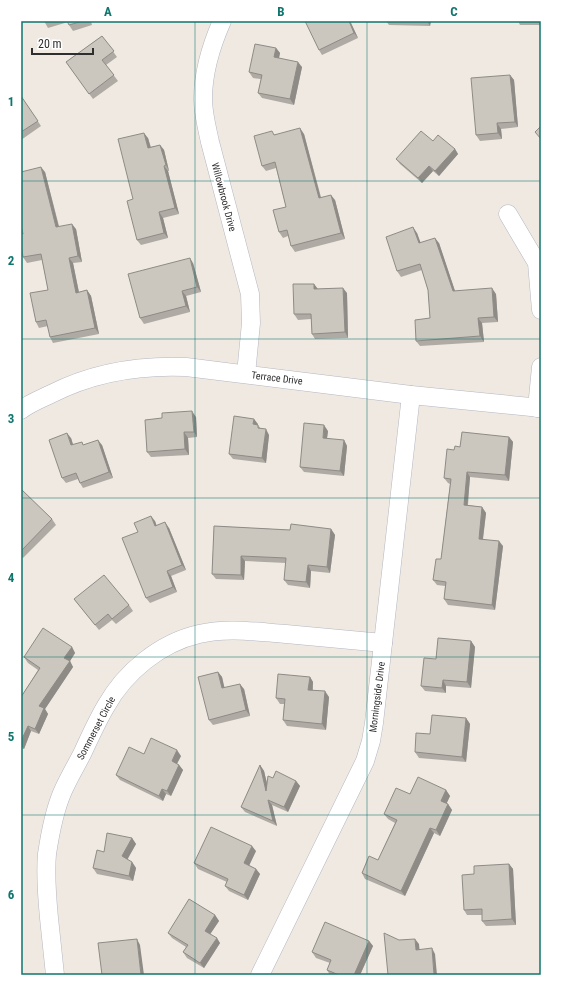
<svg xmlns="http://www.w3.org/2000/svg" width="562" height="996" font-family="'Roboto Condensed',sans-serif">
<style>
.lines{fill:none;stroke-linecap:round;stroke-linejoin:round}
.minor-casing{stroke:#b4b7c1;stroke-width:19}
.minor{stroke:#fff;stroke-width:18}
.wall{fill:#afaba4}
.shaded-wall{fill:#8e8b86}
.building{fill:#cbc7bf;stroke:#8e8b86}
.grid{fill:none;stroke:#0f766e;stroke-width:1;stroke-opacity:0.55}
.labels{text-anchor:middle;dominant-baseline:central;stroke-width:4;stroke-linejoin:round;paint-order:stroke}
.street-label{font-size:10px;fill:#2e2e2e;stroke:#fff}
.neatline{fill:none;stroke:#0f766e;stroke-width:1.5}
.grid-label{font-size:13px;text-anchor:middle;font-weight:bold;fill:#0f766e}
</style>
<rect width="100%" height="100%" fill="#efe9e1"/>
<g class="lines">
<defs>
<g id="minor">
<path d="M 222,21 C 211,46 203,71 203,99 C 203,113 207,128 210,142 L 250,294 L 251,323 L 246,374"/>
<polyline points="508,214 537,263 541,310"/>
<polyline points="537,408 541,367"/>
<path d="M 21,410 C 30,403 41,399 51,394 C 94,372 138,365 186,367 L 411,395 L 541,408"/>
<path d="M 55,975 C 53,956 51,937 49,918 C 47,897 45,876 47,854 C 50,834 54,812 62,793 C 68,779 76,766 83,752 C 90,737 97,721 106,706 C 125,672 160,643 199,634 C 227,627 258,632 286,634 C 318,637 351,640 383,643"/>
<polyline points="260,975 365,761 371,741 374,723 411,395"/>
</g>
</defs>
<use href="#minor" class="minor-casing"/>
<use href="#minor" class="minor"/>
</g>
<g class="wall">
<polygon points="44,21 91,21 92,25 73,31 69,25 68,22 48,28"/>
<polygon points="350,21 358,38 322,55 319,50"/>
<polygon points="386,21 431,21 430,26 389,25"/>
<polygon points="518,21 541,21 541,25 520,25"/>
<polygon points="102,36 117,57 106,65 118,81 93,99 66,62"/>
<polygon points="276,48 280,53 279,58 302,67 294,105 262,98 258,93 261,79 253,78 249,72"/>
<polygon points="510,75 514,80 518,127 501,129 502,139 480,141 476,135"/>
<polygon points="21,96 41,126 21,140"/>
<polygon points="275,134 304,134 321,197 335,200 345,239 295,252 291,246 288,236 283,238 279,232 286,207 276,168 266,171 262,166"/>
<polygon points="148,138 151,147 160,145 164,150 169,171 168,171 179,214 163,218 168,238 141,245 137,240 133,199"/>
<polygon points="455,149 458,154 439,176 433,171 422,183 400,164 396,159"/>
<polygon points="45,172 59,226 76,229 82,262 73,263 79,292 87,290 91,296 99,334 53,343 50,337 48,326 39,328 36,322 48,290 42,260 27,263 23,257 23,234"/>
<polygon points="417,233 420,243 439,243 455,291 496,294 498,322 482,323 484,342 420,346 416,341 430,318 428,290 422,270 401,277 397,271"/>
<polygon points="193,263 201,292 186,296 190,312 144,324 140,318"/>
<polygon points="314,284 317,289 347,293 348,338 315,339 312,334 311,319 298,320 294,314"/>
<polygon points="196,417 197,437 188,438 189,455 151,457 147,452"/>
<polygon points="258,424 258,425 261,429 269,435 266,463 233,459 229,454"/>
<polygon points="328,431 327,439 344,440 347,446 344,476 304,472 300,467"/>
<polygon points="509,437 513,442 509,481 470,477 468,505 482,507 486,513 483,540 503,546 495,610 448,605 444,599 445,586 437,585 433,580 441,559 450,484 448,483 444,478 454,450 460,447"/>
<polygon points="71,438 73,445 102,445 113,478 83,488 80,483 78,479 66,483 62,478"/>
<polygon points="21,489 52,519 56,525 23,558 21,556"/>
<polygon points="155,521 156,526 169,528 186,570 171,576 177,592 150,603 146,598 138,532"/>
<polygon points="214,526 290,530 331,529 335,535 330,573 311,571 310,588 288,585 284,580 286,563 245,561 244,580 216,579 212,574"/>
<polygon points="74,599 129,605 133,611 116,624 112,620 99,630"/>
<polygon points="471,641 475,647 471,688 446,686 446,693 425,691 421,686 436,659"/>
<polygon points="72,647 75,653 70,661 73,667 45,709 48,714 39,734 31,731 24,749 21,748 21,697 38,670 28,663 24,657"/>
<polygon points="218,672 222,677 224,688 244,689 250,716 213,725 209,720"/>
<polygon points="310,677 313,682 313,690 329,697 326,730 287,726 283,720 284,704 280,704 276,698"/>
<polygon points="466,718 470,724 466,762 419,758 415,752 430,734"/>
<polygon points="144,754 181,756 177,764 179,765 183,770 171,796 166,794 163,801 120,780 116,775"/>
<polygon points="260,765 264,771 267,784 273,778 296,781 300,786 288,812 272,805 277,826 245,812 241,807"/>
<polygon points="446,790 450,796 446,804 448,804 452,810 440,836 434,833 405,896 365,879 362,873 378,860 395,823 388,819 384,814 410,794"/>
<polygon points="132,838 136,844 127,859 132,862 136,868 133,881 97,874 93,868 104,852"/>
<polygon points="256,851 249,865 256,869 260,874 248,900 229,891 225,886 227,882 198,869 194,863"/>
<polygon points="509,864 513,869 516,925 486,926 482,921 482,915 467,915 464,910 474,874"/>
<polygon points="215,915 219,921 210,934 220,943 204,968 187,958 183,952 186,947 172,938 168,933"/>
<polygon points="369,941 373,946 360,975 330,975 327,970 330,963 316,958 312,952"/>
</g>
<g class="shaded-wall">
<polygon points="349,21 350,21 358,38 354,33"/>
<polygon points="427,21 431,21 430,26"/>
<polygon points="276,48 280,53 278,62 274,57"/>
<polygon points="298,62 302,67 294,105 290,99"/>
<polygon points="510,75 514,80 518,127 515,122"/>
<polygon points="497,123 501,129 502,139 498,133"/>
<polygon points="300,128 304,134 322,203 319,198"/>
<polygon points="144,133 148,138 152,153 148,148"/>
<polygon points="160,145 164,150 169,171 166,165"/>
<polygon points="455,149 458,154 439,176 435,171"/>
<polygon points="164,166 168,171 179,214 175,208"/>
<polygon points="429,166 433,171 422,183 418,178"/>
<polygon points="41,167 45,172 60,232 56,227"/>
<polygon points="331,195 335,200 345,239 341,233"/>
<polygon points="159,212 163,218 168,238 164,233"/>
<polygon points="72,224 76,229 82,262 78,256"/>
<polygon points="413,227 417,233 423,249 419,243"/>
<polygon points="435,238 439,243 457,297 453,291"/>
<polygon points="69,258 73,263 80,298 76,293"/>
<polygon points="190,258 193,263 201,292 197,287"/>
<polygon points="314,284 318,289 314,289"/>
<polygon points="343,288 347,293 348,338 345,332"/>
<polygon points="492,288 496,294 498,322 494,317"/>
<polygon points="87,290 91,296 99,334 95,328"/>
<polygon points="182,291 186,296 190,312 186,306"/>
<polygon points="478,318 482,323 484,342 480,336"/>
<polygon points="192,411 196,417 197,437 194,432"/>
<polygon points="254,419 258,424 257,430 253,424"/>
<polygon points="324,425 328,431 326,444 323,438"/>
<polygon points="266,429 269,435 266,463 262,458"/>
<polygon points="184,432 188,438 189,455 185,449"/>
<polygon points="67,433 71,438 75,451 71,445"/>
<polygon points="509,437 513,442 509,481 505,475"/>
<polygon points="98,440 102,445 113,478 109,472"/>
<polygon points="344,440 347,446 344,476 340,471"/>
<polygon points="467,472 470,477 467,510 464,505"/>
<polygon points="482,507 486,513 482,545 479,539"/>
<polygon points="151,516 155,521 159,532 155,526"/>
<polygon points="165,522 169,528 186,570 182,565"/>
<polygon points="331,529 335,535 330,573 327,567"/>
<polygon points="499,541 503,546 495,610 492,605"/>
<polygon points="241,556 245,561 244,580 241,575"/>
<polygon points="308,565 311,571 310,588 306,582"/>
<polygon points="167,571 171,576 177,592 173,587"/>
<polygon points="471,641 475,647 471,688 467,682"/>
<polygon points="72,647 75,653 70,661 73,667 45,709 48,714 39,734 35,729 39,706 64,658"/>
<polygon points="218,672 222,677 226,694 222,688"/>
<polygon points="310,677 313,682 312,695 308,690"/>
<polygon points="443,680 446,686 446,693 442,688"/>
<polygon points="240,684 244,689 250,716 246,710"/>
<polygon points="325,691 329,697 326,730 322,724"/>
<polygon points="466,718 470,724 466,762 462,757"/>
<polygon points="28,726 31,731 24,749 21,745 21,741"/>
<polygon points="177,750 181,756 175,767 172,761"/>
<polygon points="179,765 183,770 171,796 167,791"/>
<polygon points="260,765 264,771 270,796 266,791"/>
<polygon points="296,781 300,786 288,812 284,807"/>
<polygon points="162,789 166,794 163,801 159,796"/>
<polygon points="446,790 450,796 445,807 441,801"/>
<polygon points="268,800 272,805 277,826 273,821"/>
<polygon points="448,804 452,810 440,836 436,830"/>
<polygon points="430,828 434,833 405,896 401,891"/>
<polygon points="132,838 136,844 126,862 122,856"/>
<polygon points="252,846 256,851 248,868 244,863"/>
<polygon points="132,862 136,868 133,881 129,876"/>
<polygon points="509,864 513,869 516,925 512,919"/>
<polygon points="256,869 260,874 248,900 244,895"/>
<polygon points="215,915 219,921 209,936 205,931"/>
<polygon points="217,938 220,943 204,968 200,963"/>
<polygon points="137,939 140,945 144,975 141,975"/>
<polygon points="415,939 419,944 420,955 416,950"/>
<polygon points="369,941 373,946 360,975 354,975"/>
<polygon points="432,948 435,954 437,975 434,975"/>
</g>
<g class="building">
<polygon points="67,21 83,21 69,25"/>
<polygon points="305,21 349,21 354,33 319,50"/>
<polygon points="102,36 114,51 102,60 114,75 89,94 66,62"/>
<polygon points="255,44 276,48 274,57 298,62 290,99 258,93 262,75 249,72"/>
<polygon points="510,75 515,122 497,123 498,133 476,135 471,78"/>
<polygon points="21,96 38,121 21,132"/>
<polygon points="541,126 541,139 535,132"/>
<polygon points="300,128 319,198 331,195 341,233 291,246 287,230 279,232 273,210 286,207 275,162 262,166 254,136 272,131 274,135"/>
<polygon points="421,131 433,141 438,135 455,149 435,171 429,166 418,178 396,159"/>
<polygon points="144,133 148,148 160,145 166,165 164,166 175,208 159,212 164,233 137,240 127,201 133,199 118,139"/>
<polygon points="41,167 56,227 72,224 78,256 69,258 76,293 87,290 95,328 50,337 46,320 36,322 30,293 48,290 41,254 23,257 21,245 21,234 23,234 21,226 21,172"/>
<polygon points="413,227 419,243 435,238 453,291 492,288 494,317 478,318 480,336 416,341 415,320 430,318 428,290 420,264 397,271 386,237"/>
<polygon points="190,258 197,287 182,291 186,306 140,318 128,274"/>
<polygon points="293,284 314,284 314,289 343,288 345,332 312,334 311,314 294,314"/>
<polygon points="192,411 194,432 184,432 185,449 147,452 145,420 162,418 162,413"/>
<polygon points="234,416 254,419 253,424 258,425 258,428 266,429 262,458 229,454"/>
<polygon points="304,423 324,425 323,438 344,440 340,471 300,467"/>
<polygon points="462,432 509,437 505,475 467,472 464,505 482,507 479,539 499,541 492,605 444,599 446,582 433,580 436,559 441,559 451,479 444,478 447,449 454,450 455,446 460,447"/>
<polygon points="67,433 71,445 82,442 83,445 98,440 109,472 80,483 76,473 62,478 49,440"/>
<polygon points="21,489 52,519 21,551"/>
<polygon points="151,516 155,526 165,522 182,565 167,571 173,587 146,598 122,538 138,532 134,523"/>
<polygon points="291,524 331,529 327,567 308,565 306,582 284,580 286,558 241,556 241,575 212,574 214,526 290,530"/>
<polygon points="104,575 129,605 112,619 108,614 95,625 74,599"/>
<polygon points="43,628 72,647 64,658 70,661 39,706 44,708 35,729 28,726 21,741 21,697 40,668 24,657"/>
<polygon points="438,638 471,641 467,682 443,680 442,688 421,686 424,658 436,659"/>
<polygon points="218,672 222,688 240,684 246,710 209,720 198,677"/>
<polygon points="278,674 310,677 308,690 325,691 322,724 283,720 285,699 276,698"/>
<polygon points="432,715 466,718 462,757 415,752 416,733 430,734"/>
<polygon points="151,738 177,750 172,761 179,765 167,791 162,789 159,796 116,775 129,747 144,754"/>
<polygon points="260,765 266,791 268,776 273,778 276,771 296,781 284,807 268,800 273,821 241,807"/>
<polygon points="418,777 446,790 441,801 448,804 436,830 430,828 401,891 362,873 369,856 378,860 397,820 384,814 396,788 410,794"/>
<polygon points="211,827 252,846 244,863 256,869 244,895 225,886 228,879 194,863"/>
<polygon points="107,833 132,838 122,856 132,862 129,876 93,868 97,850 104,852"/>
<polygon points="509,864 512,919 482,921 482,909 464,910 462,875 474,874 474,866"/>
<polygon points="189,899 215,915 205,931 217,938 200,963 183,952 188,945 168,933"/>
<polygon points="325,922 369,941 354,975 339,975 327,970 331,960 312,952"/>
<polygon points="384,933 399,940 415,939 416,950 432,948 434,975 388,975"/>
<polygon points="137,939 141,975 102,975 98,943"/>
</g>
<path class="grid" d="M 195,21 L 195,975M 367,21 L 367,975M 21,181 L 541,181M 21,339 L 541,339M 21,498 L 541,498M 21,657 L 541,657M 21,815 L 541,815"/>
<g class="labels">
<g class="street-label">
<text transform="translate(224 197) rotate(75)">Willowbrook Drive</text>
<text transform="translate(277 378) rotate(7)">Terrace Drive</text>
<text transform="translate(377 697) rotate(-83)">Morningside Drive</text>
<text transform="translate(96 728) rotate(-62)">Sommerset Circle</text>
</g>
</g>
<rect width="562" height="996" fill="none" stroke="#ffffff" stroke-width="44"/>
<path d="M32 48v6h61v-6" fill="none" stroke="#2e2e2e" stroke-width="2"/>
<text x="38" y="48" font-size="12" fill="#2e2e2e" stroke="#ffffff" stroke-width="3" paint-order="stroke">20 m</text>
<rect x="22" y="22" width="518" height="952" class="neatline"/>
<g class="grid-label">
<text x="108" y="16">A</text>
<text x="281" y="16">B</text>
<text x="454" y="16">C</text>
<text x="11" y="106">1</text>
<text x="11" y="265">2</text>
<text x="11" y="423">3</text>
<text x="11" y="582">4</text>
<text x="11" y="741">5</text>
<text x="11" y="899">6</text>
</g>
</svg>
